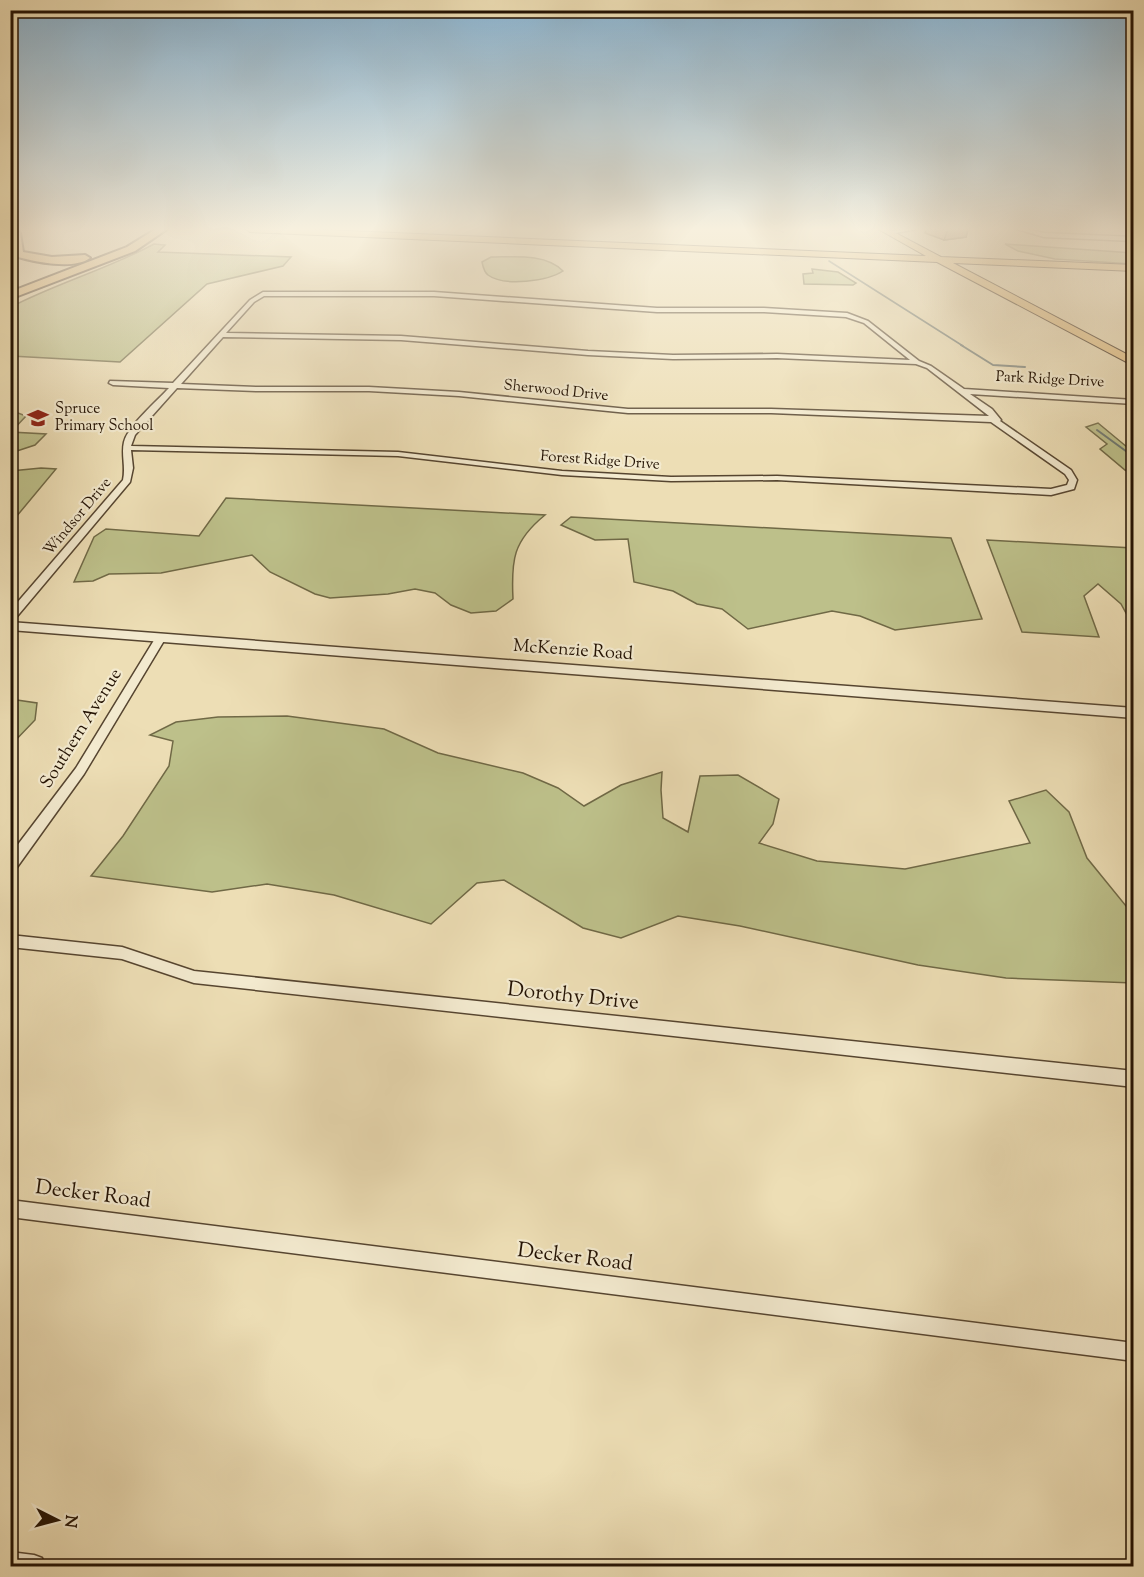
<svg xmlns="http://www.w3.org/2000/svg" width="1144" height="1577" font-family="'Sorts Mill Goudy',serif">
<style>
.green{fill:#bdc08a;stroke:#706946;stroke-width:1.5}
.lines{fill:none;stroke-linecap:round;stroke-linejoin:round}
.stream-far1{stroke:#6c7670;stroke-width:1.5}
.stream{stroke:#6c7670;stroke-width:2}
.minor-casing{stroke:#564530;stroke-width:3}
.tertiary-casing{stroke:#564530;stroke-width:3}
.primary-casing{stroke:#231203;stroke-width:2}
.motorway-casing{stroke:#231203;stroke-width:4}
.minor{fill:#f3eacf;fill-rule:evenodd}
.tertiary{fill:#f3eacf;fill-rule:evenodd}
.primary{fill:#e6bf7a;fill-rule:evenodd}
.motorway{fill:#e6bf7a;fill-rule:evenodd}
.wall{fill:#bb8a67;stroke:#231203;stroke-width:1.5}
.shaded-wall{fill:#987154;stroke:#231203;stroke-width:1.5}
.labels{text-anchor:middle;dominant-baseline:central;stroke-width:4.5;stroke-linejoin:round;paint-order:stroke}
.far-street-label{font-size:15px;fill:#231203;stroke:#f3eacf}
.far-poi-label{font-size:15px;fill:#231203;stroke:#f3eacf;text-anchor:start}
.street-label{font-size:18px;fill:#231203;stroke:#f3eacf}
.near-street-label{font-size:21px;fill:#231203;stroke:#f3eacf}
</style>
<rect width="100%" height="100%" fill="#eddeb5"/>
<filter id="stains"><feTurbulence type="fractalNoise" baseFrequency=".00333" numOctaves="4"/><feColorMatrix values="0 0 0 0 .2 0 0 0 0 .09 0 0 0 0 .02 0 0 0 .5 -.17"/></filter>
<radialGradient id="worn" r=".72"><stop offset=".6" stop-color="#630" stop-opacity="0"/><stop offset="1" stop-color="#630" stop-opacity=".3"/></radialGradient>
<g class="green">
<path d="M 154,244 L 165,245 L 158,252 L 291,257 L 283,266 L 207,284 L 120,362 L 11,356 L 11,307 C 57,283 108,269 154,244 Z"/>
<polygon points="1005,244 1133,253 1133,264 1055,259 1018,251"/>
<path d="M 491,257 C 513,257 546,253 563,271 C 548,281 504,287 488,275 C 484,272 483,267 482,262 Z"/>
<polygon points="812,269 838,272 856,283 853,285 804,284 803,274 813,273"/>
<polygon points="10,410 26,416 11,432 46,434 35,445 11,453"/>
<polygon points="1098,423 1133,452 1133,474 1125,470 1100,449 1107,444 1086,427"/>
<polygon points="41,468 56,469 11,523 11,471"/>
<path d="M 226,498 L 545,515 C 513,541 511,560 513,599 L 496,611 L 471,613 L 451,605 L 435,593 L 415,589 L 388,594 L 330,598 L 315,594 L 270,572 L 252,555 L 161,573 L 109,574 L 93,581 L 74,582 L 94,537 L 106,529 L 199,536 Z"/>
<polygon points="571,517 951,538 982,619 895,630 860,616 832,611 748,629 722,609 697,604 673,591 634,582 628,539 595,540 561,525"/>
<polygon points="987,540 1133,548 1133,626 1121,604 1098,584 1084,596 1099,637 1022,632"/>
<polygon points="10,699 37,703 35,720 11,745"/>
<polygon points="287,716 384,729 438,753 523,773 558,788 584,806 621,785 662,772 661,790 663,818 688,832 700,776 738,775 779,799 773,824 759,843 817,861 905,869 1030,843 1009,801 1046,790 1069,812 1087,858 1130,911 1133,908 1133,983 1006,978 918,965 740,926 678,916 621,938 583,928 504,880 477,883 431,924 334,895 267,884 212,892 91,876 123,836 169,766 173,741 150,735 176,722 218,717"/>
</g>
<g class="lines">
<g class="stream-far1">
<polyline points="776,229 783,232"/>
<polyline points="829,261 963,346"/>
</g>
<g class="stream">
<polyline points="961,345 993,365 1025,367"/>
<polyline points="1097,430 1134,457"/>
</g>
<defs>
<g id="minor">
<polygon points="904,229 917,229 890,234 887,232"/>
<polygon points="1017,229 1025,229 1044,233 1134,237 1134,241 1044,237"/>
<path d="M 263,292 L 434,292 L 657,308 L 764,308 L 847,313 L 868,321 L 919,361 L 931,366 L 964,389 L 1134,400 L 1134,404 L 970,394 L 992,409 L 1001,420 L 1000,421 L 1071,470 L 1077,480 L 1074,489 L 1051,495 L 777,480 L 671,481 L 562,475 L 398,456 L 131,450 L 133,468 L 130,482 L 14,620 L 10,621 L 10,611 L 123,480 C 126,467 121,454 124,442 C 128,426 157,401 169,388 L 113,385 L 109,383 L 110,381 L 173,383 L 250,300 ZM 264,296 L 434,296 L 657,312 L 764,312 L 846,317 L 864,323 L 910,360 L 777,354 L 673,355 L 588,351 L 401,336 L 226,333 L 254,302 ZM 223,337 L 401,340 L 588,355 L 673,359 L 777,358 L 916,364 L 927,368 L 989,416 L 771,409 L 628,409 L 459,392 L 369,387 L 256,387 L 181,384 ZM 177,388 L 256,391 L 369,391 L 459,396 L 628,413 L 771,413 L 991,422 L 1065,474 L 1069,480 L 1067,485 L 1051,489 L 777,476 L 671,477 L 562,471 L 398,452 L 131,446 L 135,435 Z"/>
<polygon points="160,636 165,639 84,774 15,870 10,871 10,855 76,768 156,637"/>
<polygon points="10,935 122,947 194,971 1134,1071 1134,1087 194,983 122,959 10,947"/>
<polygon points="10,1200 1134,1343 1134,1361 10,1217"/>
<polygon points="10,1552 34,1555 42,1558 45,1566 10,1566"/>
</g>
<polygon id="tertiary" points="10,622 1134,708 1134,718 10,630"/>
<polygon id="primary" points="246,229 302,229 926,256 878,229 888,229 941,257 1134,265 1134,271 953,263 1134,358 1134,366 937,262 250,232"/>
<g id="motorway">
<polygon points="156,229 167,229 135,251 10,299 10,292 127,247"/>
<path d="M 15,230 L 20,233 L 23,252 L 52,257 L 85,255 L 90,258 C 74,270 34,262 15,256 L 11,249 L 10,232 Z"/>
</g>
</defs>
<use href="#minor" class="minor-casing"/>
<use href="#tertiary" class="tertiary-casing"/>
<use href="#primary" class="primary-casing"/>
<use href="#motorway" class="motorway-casing"/>
<use href="#minor" class="minor"/>
<use href="#tertiary" class="tertiary"/>
<use href="#primary" class="primary"/>
<use href="#motorway" class="motorway"/>
</g>
<polygon class="wall" points="926,229 968,229 966,237 944,240 925,233"/>
<polygon class="shaded-wall" points="948,229 968,229 966,237 944,240"/>
<linearGradient id="sky" x2="0" y2="1"><stop stop-color="#8ab6d5"/><stop offset="0.51" stop-color="#f7f0de"/><stop offset="1" stop-color="#f7f0de" stop-opacity="0"/></linearGradient>
<rect width="1144" height="449" fill="url(#sky)"/>
<defs>
<symbol id="school-bare" viewBox="-9 -9 18 18"><path d="M0-5L7-2L0 1L-7-2ZM-4 1L0 2.5L4 1V4Q0 6-4 4Z" fill="#8f2418" stroke="#f3eacf" stroke-width="2.5" paint-order="stroke"/></symbol>
</defs>
<g fill-rule="evenodd">
<use href="#school-bare" x="23" y="403" width="30" height="30"/>
</g>
<g class="labels">
<g class="far-street-label">
<text transform="translate(1050 380) rotate(3)">Park Ridge Drive</text>
<text transform="translate(556 391) rotate(6)">Sherwood Drive</text>
<text transform="translate(600 461) rotate(4)">Forest Ridge Drive</text>
<text transform="translate(78 517) rotate(-50)">Windsor Drive</text>
</g>
<g class="far-poi-label">
<text x="55" y="409">Spruce<tspan x="55" dy="17">Primary School</tspan></text>
</g>
<g class="street-label">
<text transform="translate(573 651) rotate(4)">McKenzie Road</text>
<text transform="translate(82 729) rotate(-58)">Southern Avenue</text>
</g>
<g class="near-street-label">
<text transform="translate(573 997) rotate(6)">Dorothy Drive</text>
<text transform="translate(93 1195) rotate(7)">Decker Road</text>
<text transform="translate(575 1258) rotate(7)">Decker Road</text>
</g>
</g>
<rect width="1144" height="1577" fill="none" stroke="#eddeb5" stroke-width="36"/>
<rect x="12" y="12" width="1120" height="1553" fill="none" stroke="#231203" stroke-width="3"/>
<rect x="18" y="18" width="1108" height="1541" fill="none" stroke="#231203" stroke-width="1.5"/>
<g transform="translate(57 1520) rotate(96)" stroke="#f3eacf" stroke-width="4.5" paint-order="stroke">
<path d="M0-4.5L10 22L0 15L-10 22Z" fill="#231203"/>
<text y="-9" font-size="16" font-weight="bold" text-anchor="middle" fill="#231203">N</text>
</g>
<rect width="100%" height="100%" filter="url(#stains)"/>
<rect width="100%" height="100%" fill="url(#worn)"/>
</svg>
